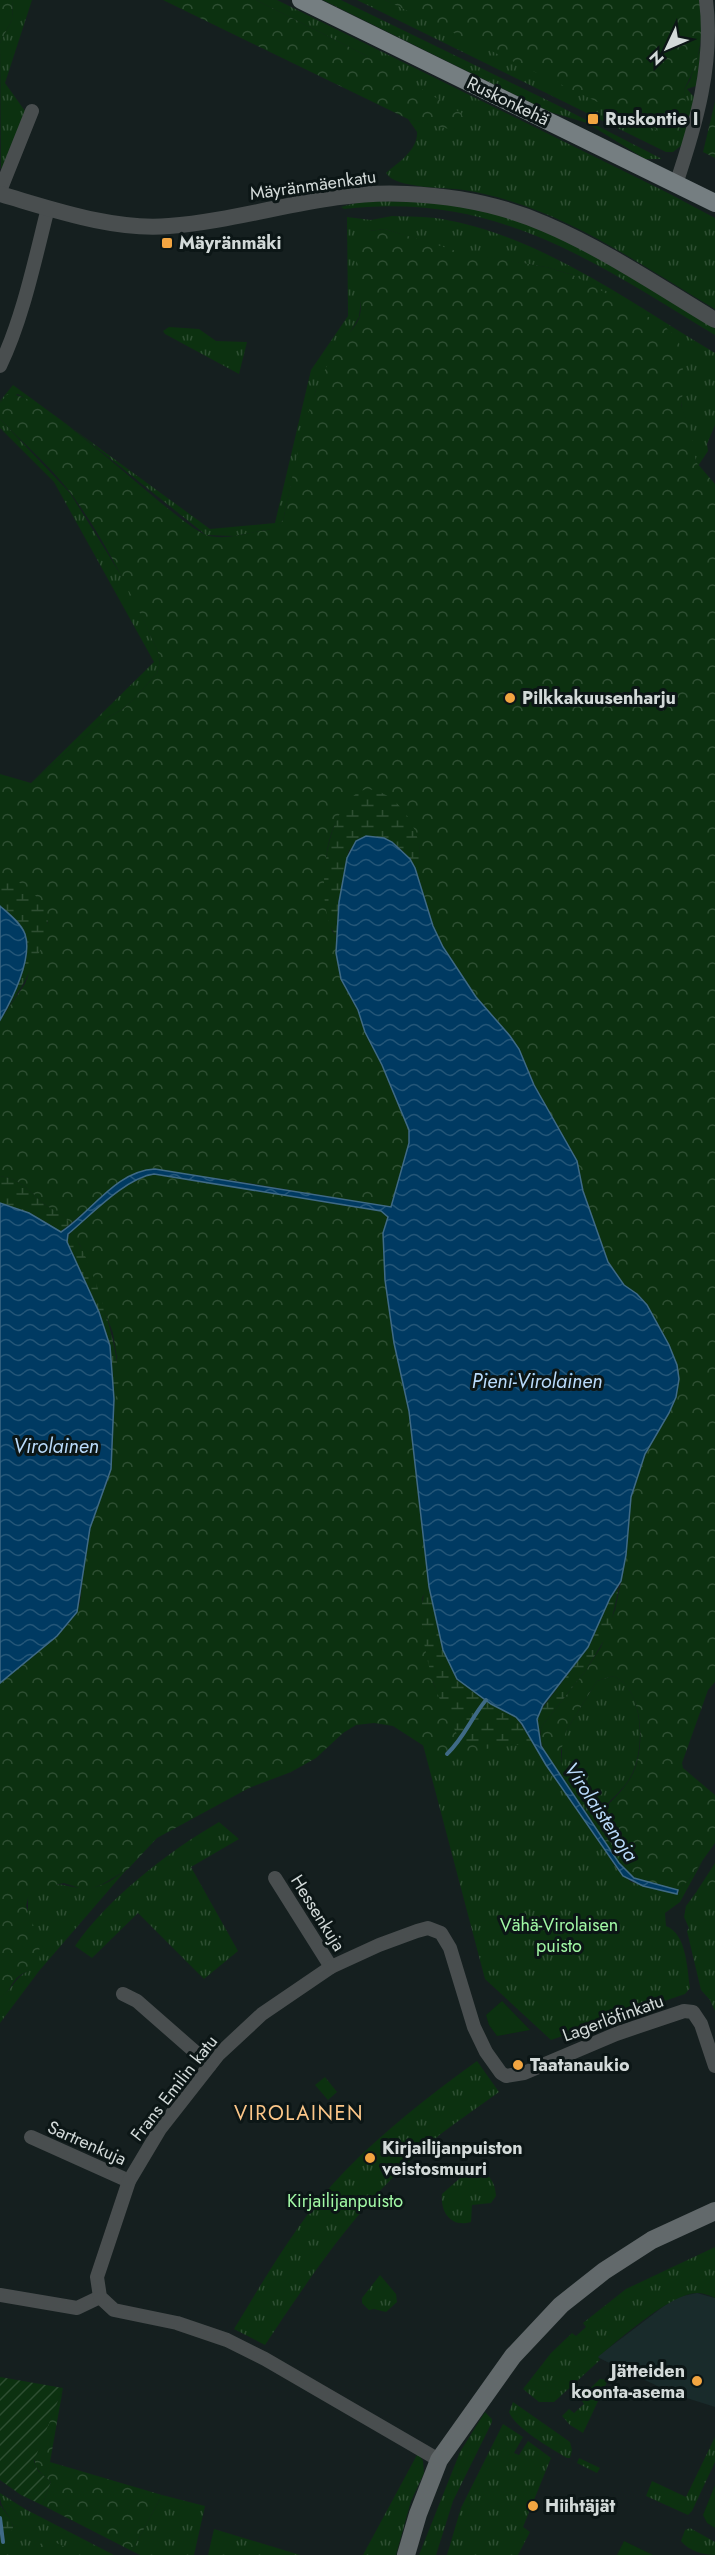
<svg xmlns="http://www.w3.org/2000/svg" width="715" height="2555" font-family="Jost,sans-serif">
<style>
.built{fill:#192b2b}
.grass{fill:url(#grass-tufts)}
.forest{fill:url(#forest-crowns)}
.wetland{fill:url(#wetland-marsh)}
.garden{fill:url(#garden-furrows)}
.pitch{fill:#0c3110}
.water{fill:url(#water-waves);stroke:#3f6a86;stroke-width:1.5}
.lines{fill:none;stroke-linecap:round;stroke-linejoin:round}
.stream{stroke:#3f6a86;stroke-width:4}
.minor{stroke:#494e4f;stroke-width:14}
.tertiary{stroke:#494e4f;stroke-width:16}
.secondary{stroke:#62696b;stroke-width:18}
.primary{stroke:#757e81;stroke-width:18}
.poi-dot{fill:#f2a541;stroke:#0c1616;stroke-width:2}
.labels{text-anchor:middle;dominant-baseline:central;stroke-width:6;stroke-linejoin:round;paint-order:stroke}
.street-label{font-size:18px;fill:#d3dad9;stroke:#0c1616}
.poi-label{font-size:18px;font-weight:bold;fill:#d3dad9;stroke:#0c1616;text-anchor:start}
.park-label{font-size:18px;fill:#a2f9a6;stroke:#0c1616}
.water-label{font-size:20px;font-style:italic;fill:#badbfb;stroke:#0c1616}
.neighbourhood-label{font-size:20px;letter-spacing:1.5px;fill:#fcc688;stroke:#0c1616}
</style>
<defs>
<pattern id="grass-tufts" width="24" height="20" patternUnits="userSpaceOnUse" patternTransform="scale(1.5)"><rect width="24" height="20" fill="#0c3110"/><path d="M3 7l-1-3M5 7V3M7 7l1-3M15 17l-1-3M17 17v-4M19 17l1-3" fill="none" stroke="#2e4e32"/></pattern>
<pattern id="forest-crowns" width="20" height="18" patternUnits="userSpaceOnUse" patternTransform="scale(1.5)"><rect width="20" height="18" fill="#0c3110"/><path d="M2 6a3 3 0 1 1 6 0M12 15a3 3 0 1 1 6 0" fill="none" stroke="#2e4e32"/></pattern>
<pattern id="wetland-marsh" width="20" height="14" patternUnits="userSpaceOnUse" patternTransform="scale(1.5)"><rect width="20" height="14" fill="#0c3110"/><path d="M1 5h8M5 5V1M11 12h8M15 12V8" fill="none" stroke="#2e4e32"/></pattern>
<pattern id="garden-furrows" width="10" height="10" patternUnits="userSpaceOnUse" patternTransform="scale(1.5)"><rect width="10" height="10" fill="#0c3110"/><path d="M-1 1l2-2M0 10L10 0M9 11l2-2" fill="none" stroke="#2e4e32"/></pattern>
<pattern id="water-waves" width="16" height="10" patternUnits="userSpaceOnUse" patternTransform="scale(1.5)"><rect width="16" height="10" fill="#003a62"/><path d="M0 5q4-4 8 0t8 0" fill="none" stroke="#245678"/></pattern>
</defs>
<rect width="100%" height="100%" fill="#151f1f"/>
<polygon class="built" points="697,2293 715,2298 715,2407 674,2394 597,2357 664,2306 678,2297"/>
<g class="grass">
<polygon points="13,0 32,0 5,83 25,111 1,170 0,43 12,20"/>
<path d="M 256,0 L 277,0 L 668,193 L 715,218 L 715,309 C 636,262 557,205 464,190 C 446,187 395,189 386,173 C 399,162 418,150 417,132 L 408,119 L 455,129 L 367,56 Z"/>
<polygon points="323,0 341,0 555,104 662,159 645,159 587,123 550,112"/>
<polygon points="357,0 385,0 680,131 686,116 684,90 690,80 702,43 696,86 687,89 694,97 694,102 682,145 673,152 666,152"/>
<path d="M 363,201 C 403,201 442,201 482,210 C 566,229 642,284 715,328 L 715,335 C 591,260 496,192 344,209 L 341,207 Z"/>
<path d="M 392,216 C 408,217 425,216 442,219 C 543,237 629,302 715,353 L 715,425 L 707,444 L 708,451 L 698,466 C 692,454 693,441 689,428 C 687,418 681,412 681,400 L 573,275 L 546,267 L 463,254 L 385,229 L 369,231 L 359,317 L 316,390 L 302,436 L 283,520 L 277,528 L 234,536 L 206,535 L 73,429 L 18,394 L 2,400 L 0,403 L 0,401 L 13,385 L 210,529 L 275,523 L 311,370 L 348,316 L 347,217 L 371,220 Z"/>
<polygon points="169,327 199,329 216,341 247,342 239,374 165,334 163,331"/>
<polygon points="0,419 70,493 129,588 158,652 160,663 157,673 135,698 123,709 105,719 31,783 154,662 54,482 0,428"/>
<path d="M 613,1676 C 645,1688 645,1751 631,1776 C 622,1794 600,1805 594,1824 L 559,1772 L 562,1762 L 562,1741 L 566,1731 L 597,1681 Z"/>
<path d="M 408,1688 L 533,1743 L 617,1869 L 631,1882 L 677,1894 L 679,1891 L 676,1890 L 687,1882 L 703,1860 L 680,1902 L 665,1913 L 666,1926 C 687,1934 687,1969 690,1988 L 685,1994 L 551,2040 L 485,1979 Z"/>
<path d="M 219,1822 L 239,1839 L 191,1867 L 238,1951 L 204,1979 L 138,1913 L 92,1958 L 75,1946 C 108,1898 169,1851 219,1822 Z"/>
<polygon points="715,1867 715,2011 710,2000 701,1990 687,1931 689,1928 684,1917 686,1906"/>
<path d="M 127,1869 L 39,1971 L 0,2023 L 0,1997 C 12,1991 14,1978 28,1971 L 28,1898 C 51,1871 70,1893 94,1887 C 107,1885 117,1876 127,1869 Z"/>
<path d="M 477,2061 L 499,2092 C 473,2111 446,2128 422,2150 C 356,2208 313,2273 265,2345 L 234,2329 C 267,2275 299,2218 344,2172 C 385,2130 430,2095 477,2061 Z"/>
<polygon points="325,2077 337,2092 328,2100 315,2085"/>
<path d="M 475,2169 C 489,2173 495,2181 496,2196 L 491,2203 L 472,2205 L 471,2222 C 451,2228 440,2212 442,2194 L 468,2171 Z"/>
<path d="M 715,2247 L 715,2298 C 710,2295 702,2293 697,2293 C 671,2293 619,2340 598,2357 L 600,2360 L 554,2402 L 539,2402 L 523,2389 L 551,2353 L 572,2333 L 576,2336 L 586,2327 L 583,2323 L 626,2289 Z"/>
<polygon points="380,2275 396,2294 397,2302 386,2312 374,2309 369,2310 362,2303 362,2298"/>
<polygon points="600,2379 608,2380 583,2433 570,2425 562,2416 569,2409 574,2413 584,2404 580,2398"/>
<path d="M 513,2402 L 570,2442 L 572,2450 L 570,2458 L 567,2458 C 552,2449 515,2428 509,2412 Z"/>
<polygon points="485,2412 492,2419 492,2422 453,2501 436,2555 419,2555 460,2452"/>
<polygon points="503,2424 523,2437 514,2453 519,2455 528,2441 551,2458 523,2527 530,2532 518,2555 447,2555 461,2508"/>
<polygon points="715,2437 715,2462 692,2511 688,2515 646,2496 652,2481 686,2497"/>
<polygon points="418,2453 423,2461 424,2473 411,2501 396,2555 363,2555"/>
<polygon points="579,2458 600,2468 597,2473 577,2463"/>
<path d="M 0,2493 L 25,2509 L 114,2555 L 0,2555 L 0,2537 L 7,2534 L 13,2527 C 10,2512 0,2512 0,2493 Z"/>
<polygon points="162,2495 205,2506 194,2555 140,2555 132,2551"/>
<path d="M 690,2528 L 715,2542 L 715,2555 C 703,2555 689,2551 681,2541 L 685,2530 Z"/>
<polygon points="214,2529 300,2555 208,2555"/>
</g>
<g class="forest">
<polygon points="0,0 13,0 12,20 0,43"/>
<path d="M 163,0 L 256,0 L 367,56 L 461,113 L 464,119 C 462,127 457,130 449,129 L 408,119 Z"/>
<path d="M 385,0 L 700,0 C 703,37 702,56 684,90 C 686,105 690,121 677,133 L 664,134 Z"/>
<polygon points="715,102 715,158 703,152"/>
<path d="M 385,229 L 463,253 L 546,267 L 573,275 L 663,325 L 676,337 L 681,347 L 684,384 L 681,405 L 690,428 L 696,462 L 715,484 L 715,1682 L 708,1690 L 682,1763 L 683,1768 L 715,1795 L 715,1843 L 687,1882 L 676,1890 L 634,1878 L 619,1863 L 594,1824 L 597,1817 C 608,1803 622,1793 631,1777 C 646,1753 645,1688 613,1676 L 597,1681 L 566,1731 L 561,1751 L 562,1767 L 559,1772 C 548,1757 536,1744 542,1726 L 586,1670 L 601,1647 L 615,1610 L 623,1573 L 631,1497 L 645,1454 L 669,1413 L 676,1397 L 679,1379 L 677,1365 L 669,1345 L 647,1305 L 637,1294 L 624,1285 L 608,1262 L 583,1191 L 577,1161 L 534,1085 L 527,1067 L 500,1024 L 476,997 L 443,947 L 433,926 L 420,883 L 419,844 L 355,795 C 316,837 325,879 332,931 L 337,936 L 336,953 L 341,979 L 358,1010 L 365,1032 L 382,1065 L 409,1130 L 409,1143 L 391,1207 L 236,1181 L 150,1170 L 118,1184 L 70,1224 C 64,1214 53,1211 44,1204 C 29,1191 21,1179 0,1176 L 0,1020 L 25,984 L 48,922 C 36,902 27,878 0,879 L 0,774 L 31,783 L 105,719 L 123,709 L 135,698 L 157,673 L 160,663 L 158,652 C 133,597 106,541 70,492 C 50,466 23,443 0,419 L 0,403 L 7,395 C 39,385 167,517 204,534 C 219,541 239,535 255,532 C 265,530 277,530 283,520 C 293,477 300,432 316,390 C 322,373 332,357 342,342 C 348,333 358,325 360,315 C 365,288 343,252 369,231 Z"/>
<path d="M 154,1174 L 334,1202 L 381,1211 L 388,1217 L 383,1233 L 385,1280 L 394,1343 L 409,1411 L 429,1587 L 422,1598 L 424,1635 L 434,1685 L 456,1732 L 485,1749 L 493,1749 L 485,1756 L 452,1759 L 441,1757 L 393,1726 L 374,1723 L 356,1725 L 343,1733 L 316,1758 L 291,1772 L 249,1788 L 157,1838 L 128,1869 L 101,1885 L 91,1888 L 79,1888 L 64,1883 L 40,1888 L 28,1898 L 26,1906 C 31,1919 47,1954 36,1966 C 31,1971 24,1972 19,1976 C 11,1982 10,1993 0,1997 L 0,1683 L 57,1636 L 68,1624 L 80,1603 L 86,1546 L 97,1503 L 107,1483 L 112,1458 L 112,1417 L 114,1399 L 117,1393 L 117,1357 L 113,1333 L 80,1245 L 71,1232 C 93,1213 126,1178 154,1174 Z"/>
<polygon points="715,1863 715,1887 704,1892 697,1891"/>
<path d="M 63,2388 L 50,2462 L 162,2495 L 132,2551 L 42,2505 L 51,2482 C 43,2475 33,2469 35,2457 Z"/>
<polygon points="48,2540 51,2540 80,2555 26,2555 32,2548"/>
</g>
<g class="wetland">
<path d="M 367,789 C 394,791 415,820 419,845 C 420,857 420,870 420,883 C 413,862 405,848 384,838 L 349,850 L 339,902 L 337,936 C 312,909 324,798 367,789 Z"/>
<path d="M 11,878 C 24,884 44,900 47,914 C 53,937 20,991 7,1009 C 17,987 34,955 23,931 C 18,921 8,913 0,906 L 0,879 Z"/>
<path d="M 0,1176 C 21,1179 29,1191 44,1204 C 53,1211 64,1213 70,1224 L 60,1232 L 44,1221 L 0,1203 Z"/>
<path d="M 71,1232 C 89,1248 133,1383 114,1399 L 110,1346 L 106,1333 L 66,1240 Z"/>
<path d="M 429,1587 L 443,1650 L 450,1661 L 454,1674 L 466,1686 L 477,1692 L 491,1704 L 516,1717 L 533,1743 L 485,1749 L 459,1738 C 451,1722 441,1704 435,1687 C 428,1666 412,1603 429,1587 Z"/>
<polygon points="619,1587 609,1632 586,1670 542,1726 539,1735 537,1725 538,1714 588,1647 610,1598"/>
<polygon points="0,2505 11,2520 13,2528 10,2533 0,2537"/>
</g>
<polygon class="garden" points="0,2377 63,2388 34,2461 38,2471 51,2482 42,2505 21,2495 0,2480"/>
<g class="pitch">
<polygon points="502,2001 530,2030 497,2036 489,2025 486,2015"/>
<polygon points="715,2485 715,2528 707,2523 703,2515"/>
<polygon points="624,2541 653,2555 617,2555"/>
</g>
<g class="water">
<path d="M 366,836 L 384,838 L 392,842 L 410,859 L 415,868 L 433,926 L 443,947 L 476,997 L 510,1036 L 519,1049 L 534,1085 L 577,1161 L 583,1191 L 608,1262 L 624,1285 L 637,1294 L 647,1305 L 669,1345 L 677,1365 L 679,1379 L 676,1397 L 669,1413 L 645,1454 L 631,1497 L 626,1555 L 621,1581 L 610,1598 L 588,1647 L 543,1705 L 537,1719 L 541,1746 L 619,1863 L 634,1878 L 678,1890 L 677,1894 L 643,1886 L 623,1876 L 546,1765 L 522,1724 L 516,1717 L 491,1704 L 457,1679 L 443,1650 L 429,1587 L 409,1411 L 394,1343 L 385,1280 L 383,1233 L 388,1217 L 381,1211 L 154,1174 C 125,1178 90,1216 68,1234 L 67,1242 L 99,1312 L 110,1346 L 114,1399 L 111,1469 L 90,1528 L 77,1612 L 57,1636 L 0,1683 L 0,1203 L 29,1213 L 61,1232 C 92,1212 115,1171 155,1169 L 391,1207 L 409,1143 L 409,1130 L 382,1065 L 365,1032 L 358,1010 L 341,979 L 336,953 L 339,902 L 347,858 L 356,841 Z"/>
<path d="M 0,906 C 8,913 21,923 25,934 C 33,958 12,1000 0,1020 Z"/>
</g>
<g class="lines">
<g class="stream">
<path d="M 447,1754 C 464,1738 471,1718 486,1700"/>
<polyline points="0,2518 3,2542"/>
</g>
<g class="minor">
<path d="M 676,184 C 696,125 714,63 706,0"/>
<polyline points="0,191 32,111"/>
<path d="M 0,366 C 23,318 35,259 48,208"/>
<polyline points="275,1878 331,1967"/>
<polyline points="123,1994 137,2001 210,2065"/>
<polyline points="31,2137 129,2181"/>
<polyline points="0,2295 77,2308 100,2297"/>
<polyline points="439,2460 265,2359 227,2340 177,2323 114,2310 100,2297 97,2277 129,2181 160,2129 218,2055 262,2014 331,1967 379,1945 417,1931 428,1928 441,1933 450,1948 474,2027 486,2052 501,2073 506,2076 524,2073 616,2034 684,2011 693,2012 701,2024 715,2066"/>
</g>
<path class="tertiary" d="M 0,194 C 52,209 114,231 169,226 C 249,220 327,189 407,194 C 454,196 502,205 545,224 C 604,249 660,287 715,320"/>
<polyline class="secondary" points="406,2555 418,2514 439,2460 513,2356 561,2305 604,2271 652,2240 715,2211"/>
<polyline class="primary" points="301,0 715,203"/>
</g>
<g class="poi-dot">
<rect x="587" y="113" width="12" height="12" rx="3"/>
<rect x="161" y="237" width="12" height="12" rx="3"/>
<circle cx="510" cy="698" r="6"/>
<circle cx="518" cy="2065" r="6"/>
<circle cx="370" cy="2158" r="6"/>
<circle cx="697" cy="2381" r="6"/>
<circle cx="533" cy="2506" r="6"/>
</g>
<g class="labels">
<g class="street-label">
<text transform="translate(508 101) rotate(26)">Ruskonkehä</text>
<text transform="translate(313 185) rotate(-8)">Mäyränmäenkatu</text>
<text transform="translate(318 1913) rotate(58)">Hessenkuja</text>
<text transform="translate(613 2018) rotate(-20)">Lagerlöfinkatu</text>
<text transform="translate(174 2088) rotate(-52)">Frans Emilin katu</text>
<text transform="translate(87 2143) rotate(24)">Sartrenkuja</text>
</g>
<g class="poi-label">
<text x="605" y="119">Ruskontie I</text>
<text x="179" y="243">Mäyränmäki</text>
<text x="522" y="698">Pilkkakuusenharju</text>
<text x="530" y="2065">Taatanaukio</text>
<text x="382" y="2148">Kirjailijanpuiston<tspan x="382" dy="21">veistosmuuri</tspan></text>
<text x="685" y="2371" text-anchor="end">Jätteiden<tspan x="685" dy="21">koonta-asema</tspan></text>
<text x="545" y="2506">Hiihtäjät</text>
</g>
<g class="park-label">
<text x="559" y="1925">Vähä-Virolaisen<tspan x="559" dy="21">puisto</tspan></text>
<text x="345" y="2201">Kirjailijanpuisto</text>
</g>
<g class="water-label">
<text x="537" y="1381">Pieni-Virolainen</text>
<text x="56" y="1446">Virolainen</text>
<text transform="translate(601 1812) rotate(56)">Virolaistenoja</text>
</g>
<g class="neighbourhood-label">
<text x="299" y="2113">VIROLAINEN</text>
</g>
</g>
<g transform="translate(667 48) rotate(226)" stroke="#0c1616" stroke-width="4.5" paint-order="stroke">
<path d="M0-4.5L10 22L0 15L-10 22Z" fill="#d3dad9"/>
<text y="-9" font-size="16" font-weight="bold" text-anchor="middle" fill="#d3dad9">N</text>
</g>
</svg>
